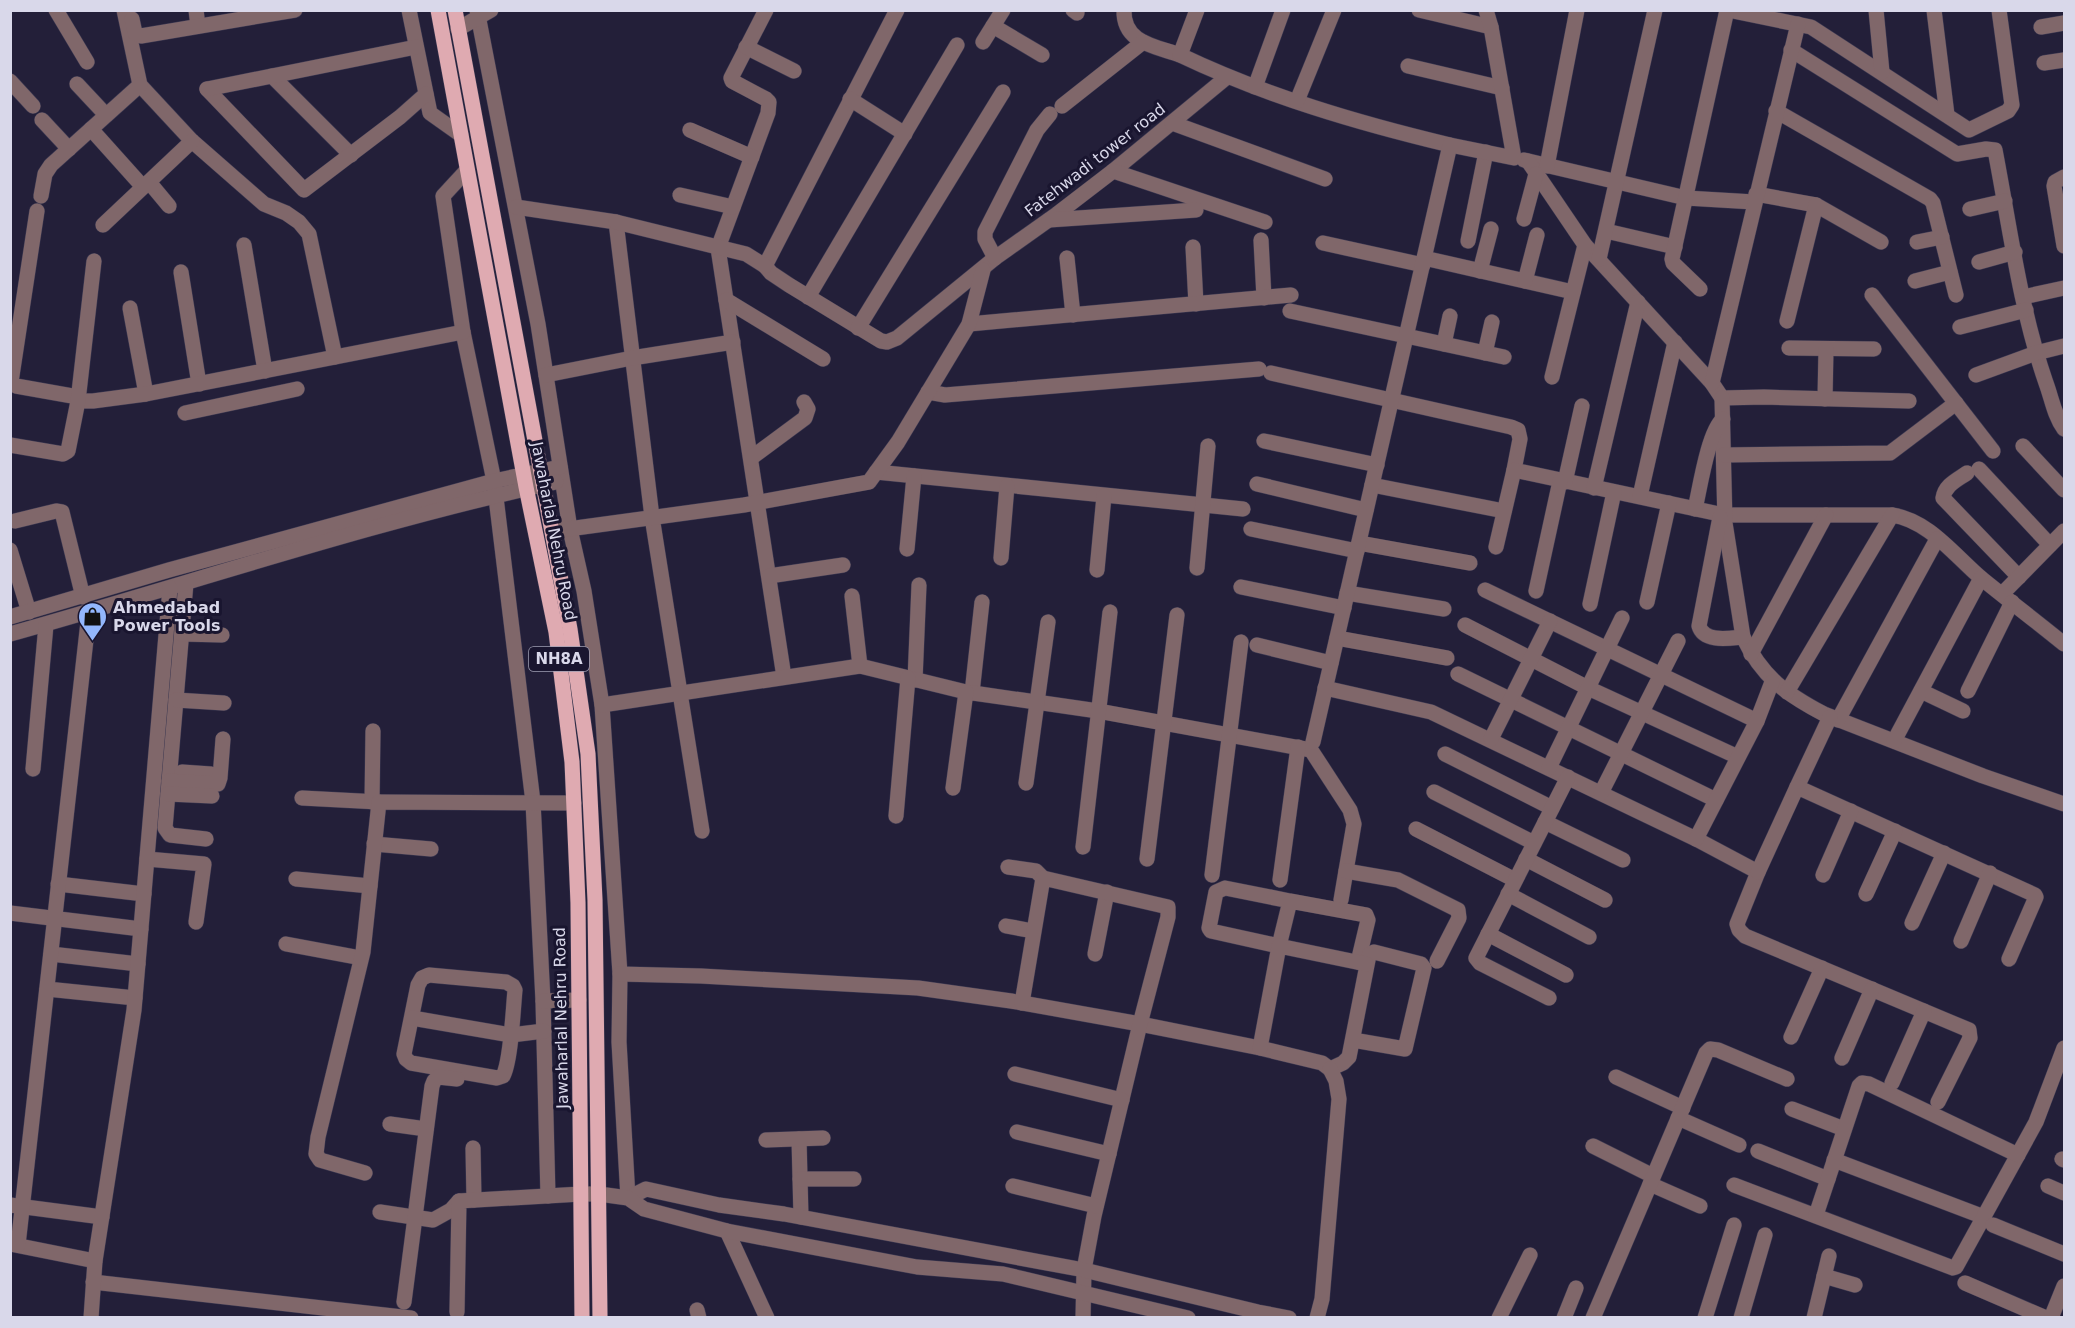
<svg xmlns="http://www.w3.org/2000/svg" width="2075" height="1328" font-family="'DejaVu Sans',sans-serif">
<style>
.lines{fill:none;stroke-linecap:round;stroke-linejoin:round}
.minor-casing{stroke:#3c3952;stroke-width:16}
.major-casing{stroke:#3c3952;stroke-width:16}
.minor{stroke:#80676a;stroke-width:15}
.major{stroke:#dfaab1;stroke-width:15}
.labels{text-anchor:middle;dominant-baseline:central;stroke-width:6;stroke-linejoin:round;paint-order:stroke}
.shield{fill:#19152f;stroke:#9f9eb2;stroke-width:1.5}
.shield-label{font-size:15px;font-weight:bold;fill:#d9d8ea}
.street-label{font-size:16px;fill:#d9d8ea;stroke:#19152f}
.poi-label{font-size:16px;font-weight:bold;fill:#d9d8ea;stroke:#19152f;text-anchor:start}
</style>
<rect width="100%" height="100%" fill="#231f39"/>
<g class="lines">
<defs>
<g id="minor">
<polyline points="56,10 87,62"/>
<polyline points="124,10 140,85 192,141 264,204 286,213 299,222 309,234 335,357"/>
<polyline points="196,10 198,26"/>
<polyline points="409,10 430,113 461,135"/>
<polyline points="477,10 538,324 570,529 584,591 602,705 620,974 619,1042 628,1198"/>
<polyline points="766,10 731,78 732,81 766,99 769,102 768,113 718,248 784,677"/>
<polyline points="897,10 765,266 771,273 789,285 881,341 887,342 897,338 995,258 1057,214 1113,171 1227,77"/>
<polyline points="1073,10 1077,13"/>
<path d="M 1124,10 C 1123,43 1155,46 1180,55"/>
<path d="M 1197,10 L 1180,55 C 1266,96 1358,123 1450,145"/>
<polyline points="1419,10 1491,27"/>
<polyline points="1728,10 1811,27 1969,130 2008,111 2012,105 1999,10"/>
<polyline points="1876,10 1882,72"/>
<polyline points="1934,10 1947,115"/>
<polyline points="132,19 135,33 141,36 295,10"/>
<polyline points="993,26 1042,55"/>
<polyline points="2041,27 2064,23"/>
<polyline points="458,29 491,10"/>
<polyline points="983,42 1003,10"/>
<polyline points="746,47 794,71"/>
<path d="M 1791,50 L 1957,154 L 1986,149 L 1995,150 C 2010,228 2020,308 2046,383 C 2052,399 2054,415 2064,429"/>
<polyline points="2044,63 2064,60"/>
<polyline points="1408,66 1502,88"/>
<polyline points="272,76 351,155"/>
<polyline points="10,81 33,106"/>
<polyline points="77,84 106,115"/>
<polyline points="1255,87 1283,10"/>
<polyline points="207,89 304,190 400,117 426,94"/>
<polyline points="207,89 416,47"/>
<polyline points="850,99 905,134"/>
<polyline points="1297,101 1334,10"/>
<polyline points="1062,106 1143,42"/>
<polyline points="1776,111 1930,199 1933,203 1956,295"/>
<polyline points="42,120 69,149"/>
<polyline points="1172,123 1325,179"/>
<polyline points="91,129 143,187"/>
<polyline points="690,130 752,157"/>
<polyline points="1524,160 1686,198 1754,202"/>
<polyline points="1528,161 1585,245 1712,383 1722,398 1764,397 1909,401"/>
<polyline points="1547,166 1577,10"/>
<polyline points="467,170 443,196 463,332 494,481 533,802 543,1001 548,1196"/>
<polyline points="1113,171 1265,222"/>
<polyline points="2064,177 2055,182 2054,186 2064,246"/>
<polyline points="149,182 169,206"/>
<polyline points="1756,194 1816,205"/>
<polyline points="680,195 733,207"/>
<polyline points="41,196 45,174 51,165 140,85"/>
<polyline points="516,207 616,222 652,517 702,831"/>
<polyline points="1970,209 2005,201"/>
<polyline points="37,211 11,382 16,386 78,397"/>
<polyline points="1524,219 1536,174"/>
<polyline points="1049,220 1196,210"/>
<polyline points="616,222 746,254 765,266"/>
<polyline points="103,225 192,141"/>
<polyline points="1606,231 1675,247"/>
<polyline points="1261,240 1264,298"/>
<polyline points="1468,241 1486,152"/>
<polyline points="1917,242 1942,237"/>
<polyline points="1323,243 1423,265"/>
<polyline points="244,245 265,371"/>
<polyline points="1193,247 1196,304"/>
<polyline points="995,258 985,239 985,232 1037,130 1050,114"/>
<polyline points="1067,258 1073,315"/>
<polyline points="1424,258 1573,292"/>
<polyline points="1599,259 1655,10"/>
<polyline points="1979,262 2015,252"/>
<polyline points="1480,271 1491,229"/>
<polyline points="181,272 199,384"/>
<polyline points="1525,281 1537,235"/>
<polyline points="1915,281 1950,272"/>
<polyline points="1700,289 1673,263 1672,259 1727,10"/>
<polyline points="1872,295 1993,451"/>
<polyline points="808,297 957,45"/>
<polyline points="2023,297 2064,288"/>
<polyline points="726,300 823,359"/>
<polyline points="130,308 146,394"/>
<polyline points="1290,311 1504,357"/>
<polyline points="1787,321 1816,205 1881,242"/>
<polyline points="969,324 1291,295"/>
<polyline points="1960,327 2026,310"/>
<polyline points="858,328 1003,92"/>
<polyline points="1444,344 1450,316"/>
<polyline points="1789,348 1874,349"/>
<polyline points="1485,353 1492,322"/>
<path d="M 1271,373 L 1511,427 L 1518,430 L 1520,439 L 1514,470 L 1724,515 L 1892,515 C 1928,520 1954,555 1981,578 C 2008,600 2037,622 2064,644"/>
<polyline points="546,375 632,358 733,342"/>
<polyline points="1976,375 2036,353 2064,346"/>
<polyline points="1552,377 1585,245"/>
<polyline points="1712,383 1798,24"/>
<polyline points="928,392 945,395 1259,369"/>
<path d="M 1722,398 L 1725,523 L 1743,637 C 1762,677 1786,694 1824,714 L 1983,776 L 2064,804"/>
<polyline points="1825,399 1826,349"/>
<polyline points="78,401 93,401 146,394 463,332"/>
<polyline points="185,413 297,389"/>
<polyline points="1264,441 1377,465"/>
<polyline points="10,445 63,454 68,451 78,401 94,261"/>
<polyline points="2023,446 2064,490"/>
<polyline points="1724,455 1890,453 1956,403"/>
<polyline points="751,458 805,418 808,409 804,402"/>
<polyline points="1979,469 2050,545"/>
<polyline points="876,472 1243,509"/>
<path d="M 1967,473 C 1957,480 1945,485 1943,498 L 2019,577"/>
<polyline points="1565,482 1582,406"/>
<polyline points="1257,484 1366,510"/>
<polyline points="1372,485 1504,511"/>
<polyline points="1594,488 1638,302"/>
<polyline points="1640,496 1675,342"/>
<path d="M 1695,509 C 1700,488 1708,432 1723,419"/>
<path d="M 1720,517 L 1699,626 C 1704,643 1730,638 1743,637"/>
<polyline points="15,521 56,511 62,512 83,597"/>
<polyline points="1251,529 1357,551"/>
<polyline points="561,530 744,505 869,482 898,442 969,324 983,270"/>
<polyline points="1359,543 1470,563"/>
<polyline points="1496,547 1514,470"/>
<polyline points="907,549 914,476"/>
<polyline points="10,550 29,612"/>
<polyline points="1001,558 1007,486"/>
<polyline points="1197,568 1208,446"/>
<polyline points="1097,570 1104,496"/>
<polyline points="769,576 843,565"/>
<polyline points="186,583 165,828 170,835 206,839"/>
<polyline points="1241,587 1344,608"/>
<polyline points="1485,590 1757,721"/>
<polyline points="1536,591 1560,481"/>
<polyline points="1347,593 1444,609"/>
<polyline points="2002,594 2064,531"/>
<polyline points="852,596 860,666"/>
<polyline points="1647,602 1669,503"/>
<polyline points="1590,604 1614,492"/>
<polyline points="10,617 169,570 494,481 560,467"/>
<polyline points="1465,625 1588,688 1738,757"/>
<path d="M 10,634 C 192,583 372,522 556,482"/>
<polyline points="182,634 222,635"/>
<polyline points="1337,638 1447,658"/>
<polyline points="1257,645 1331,663"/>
<polyline points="1751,654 1826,515"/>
<polyline points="1458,674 1716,800"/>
<polyline points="915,680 919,585"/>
<polyline points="1325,688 1431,712 1696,839 1758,872 1737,924 1739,930 1745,936 1969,1030 1970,1038 1938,1102"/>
<polyline points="1921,691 1963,711"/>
<polyline points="1968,691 2012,602"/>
<polyline points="1787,692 1892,515"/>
<polyline points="972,693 982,602"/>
<polyline points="176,700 224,703"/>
<polyline points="602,705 860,666 966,692 1098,711 1311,750 1350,810 1354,824 1341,900"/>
<polyline points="1838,720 1937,539"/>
<polyline points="1491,739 1550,621"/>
<polyline points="1894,741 1981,578"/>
<polyline points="1313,742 1450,145 1514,158 1491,27 1486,10"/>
<polyline points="1445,754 1552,808"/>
<polyline points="1549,768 1622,618"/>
<polyline points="33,769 46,625"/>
<polyline points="182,772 211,774"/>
<polyline points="169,781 218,784 220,778 223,739"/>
<polyline points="1026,783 1048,622"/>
<polyline points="1797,787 1830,717"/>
<polyline points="953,788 966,692"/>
<polyline points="1434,792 1534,843"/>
<polyline points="1601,793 1678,641"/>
<polyline points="168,794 212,796"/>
<polyline points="302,798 379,802"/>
<polyline points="372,802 373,731"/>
<polyline points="896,816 908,678"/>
<polyline points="1545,822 1623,860"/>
<polyline points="1416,829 1515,880"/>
<polyline points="1696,839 1757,721 1772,682"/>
<polyline points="374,844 431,849"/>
<polyline points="1083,847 1110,612"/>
<polyline points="147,859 204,864 196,922"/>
<polyline points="1147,859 1177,615"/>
<polyline points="1526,859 1605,900"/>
<polyline points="1008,867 1036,871 1043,878"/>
<polyline points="1346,871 1398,880 1458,910 1459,918 1437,961"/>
<polyline points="1758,872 1797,787 2035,895 2036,897 2009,959"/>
<polyline points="1212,875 1241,642"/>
<polyline points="1823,875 1851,811"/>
<polyline points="296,879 370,886"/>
<polyline points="1280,880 1298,747"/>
<polyline points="58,884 144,894"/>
<polyline points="1508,894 1589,937"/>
<polyline points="1866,894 1895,831"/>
<polyline points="1290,901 1225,888 1216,892 1209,928 1211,931 1279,946 1290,901 1366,915 1368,920 1358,962"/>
<polyline points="10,913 141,929"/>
<polyline points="1912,923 1944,853"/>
<polyline points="1006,926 1033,931"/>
<polyline points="1488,934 1566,975"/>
<polyline points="1961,941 1990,873"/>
<polyline points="286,944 361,958"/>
<polyline points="51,954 138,964"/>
<polyline points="1095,954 1107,892"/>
<polyline points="620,974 701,976 918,988 1011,1001 1140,1024 1260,1048 1322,1063 1330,1069 1343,1063 1349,1057 1369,955 1374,952 1421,964 1424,968 1405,1049 1353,1040"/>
<path d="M 429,975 L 506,982 L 513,986 L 515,990 C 513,1010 511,1061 503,1076 L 497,1078 L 411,1063 L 406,1059 L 404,1054 L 418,985 L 422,978 Z"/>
<polyline points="47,989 135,998"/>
<polyline points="1549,998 1480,963 1476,958 1568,777"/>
<polyline points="543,1001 579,1000"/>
<polyline points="1022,1003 1043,878 1168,907 1168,917 1140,1024 1094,1216 1084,1270 1083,1318"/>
<polyline points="412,1018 511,1035 544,1031"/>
<polyline points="1791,1037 1822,968"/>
<polyline points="1260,1048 1279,946 1366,964"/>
<polyline points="1842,1058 1872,989"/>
<polyline points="1015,1074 1122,1100"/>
<polyline points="1616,1077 1683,1108"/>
<polyline points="1892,1083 1924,1011"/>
<polyline points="1792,1109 1844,1129"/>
<polyline points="1678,1118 1739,1145"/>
<polyline points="390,1124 426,1129"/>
<polyline points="1017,1132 1109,1154"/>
<polyline points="799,1139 801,1217"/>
<polyline points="766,1140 823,1138"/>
<polyline points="1593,1146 1653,1176"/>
<polyline points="473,1148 474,1200"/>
<polyline points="1758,1151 1828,1179"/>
<polyline points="2062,1159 2064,1160"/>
<polyline points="1834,1160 1984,1217"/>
<polyline points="365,1173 320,1160 316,1154 318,1137 363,952 379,802 574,803"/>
<polyline points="800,1179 854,1179"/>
<polyline points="1650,1184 1700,1206"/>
<polyline points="1734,1185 1953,1268 1956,1267 2036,1122 2064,1048"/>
<polyline points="1013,1186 1096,1206"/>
<polyline points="2048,1186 2064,1193"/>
<polyline points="628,1198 646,1189 719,1205 784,1214 1084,1270 1258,1312 1289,1318"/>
<polyline points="10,1205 102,1217"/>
<polyline points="380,1212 433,1220 451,1210 459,1201"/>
<polyline points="1816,1215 1859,1086 1862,1083 1869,1084 2018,1155"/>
<polyline points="1993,1225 2064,1254"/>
<polyline points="727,1231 767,1318"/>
<polyline points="10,1244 95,1261"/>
<polyline points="18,1245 89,613"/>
<polyline points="1824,1276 1855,1285"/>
<polyline points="93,1282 411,1318"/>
<polyline points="1965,1283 2046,1318"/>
<polyline points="404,1302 432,1086 434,1081 438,1077 457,1079"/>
<polyline points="697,1310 699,1318"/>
<polyline points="457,1312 459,1201 581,1194 599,1194 628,1198 644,1209 727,1231 917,1267 1003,1274 1188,1318"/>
<polyline points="91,1318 95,1261 134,1010 170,588"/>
<polyline points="1317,1318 1322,1299 1339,1099 1336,1081 1330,1069"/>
<polyline points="1499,1318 1530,1255"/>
<polyline points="1564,1318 1576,1288"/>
<polyline points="1593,1318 1706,1053 1710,1049 1718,1050 1787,1079"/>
<polyline points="1705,1318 1734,1225"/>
<polyline points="1741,1318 1765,1235"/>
<polyline points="1814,1318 1829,1256"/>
<polyline points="2051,1318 2064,1286"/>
</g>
<g id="major">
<polyline points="438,10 526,487 556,632 572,762 578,903 582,1318"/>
<polyline points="455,10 570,629 588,754 595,900 600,1318"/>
</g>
</defs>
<use href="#minor" class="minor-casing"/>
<use href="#major" class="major-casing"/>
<use href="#minor" class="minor"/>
<use href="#major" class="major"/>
</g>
<defs>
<symbol id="shop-pin" viewBox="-11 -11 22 30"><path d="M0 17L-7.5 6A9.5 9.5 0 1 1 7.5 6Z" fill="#93b7fd" stroke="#19152f"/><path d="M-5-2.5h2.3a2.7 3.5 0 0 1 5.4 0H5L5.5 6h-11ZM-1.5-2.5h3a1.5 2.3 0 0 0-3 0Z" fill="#111"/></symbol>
</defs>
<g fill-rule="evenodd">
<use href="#shop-pin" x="76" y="600" width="33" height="45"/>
</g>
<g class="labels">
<rect class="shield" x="529" y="647" width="60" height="24" rx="4.5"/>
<g class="shield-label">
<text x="559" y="659">NH8A</text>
</g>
<g class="street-label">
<text transform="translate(1095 160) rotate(-38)">Fatehwadi tower road</text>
<text transform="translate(554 531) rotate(79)">Jawaharlal Nehru Road</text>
<text transform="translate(561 1018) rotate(-91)">Jawaharlal Nehru Road</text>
</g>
<g class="poi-label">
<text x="113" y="607">Ahmedabad<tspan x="113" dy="18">Power Tools</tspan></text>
</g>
</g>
<rect width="2075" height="1328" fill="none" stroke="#d9d8ea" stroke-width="24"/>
</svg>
